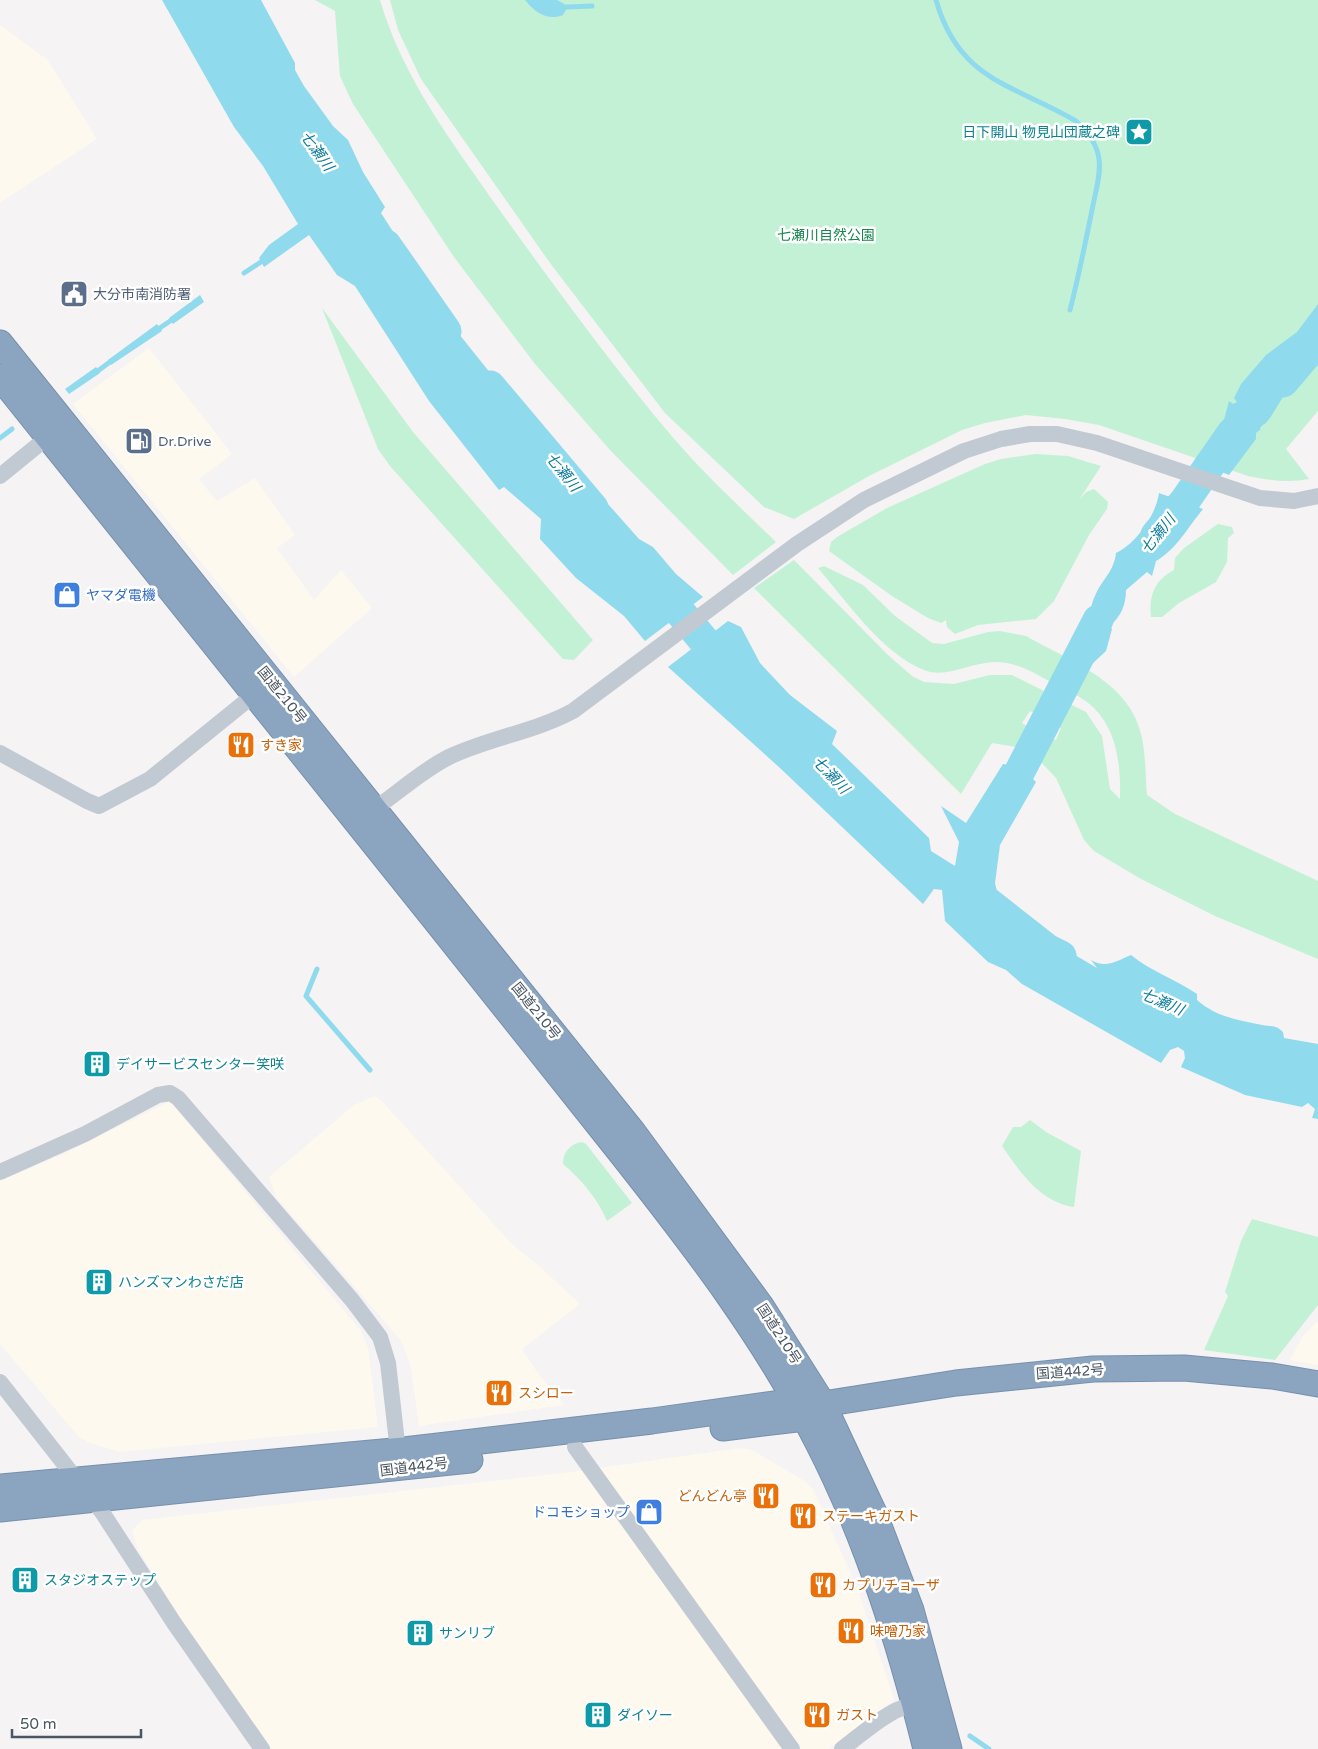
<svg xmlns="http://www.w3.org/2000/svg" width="1318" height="1749" font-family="'Varela Round','Noto Sans JP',sans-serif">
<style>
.commercial{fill:#fdf9ef}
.green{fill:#c3f1d5}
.water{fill:#90daee}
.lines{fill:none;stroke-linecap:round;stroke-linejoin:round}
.stream{stroke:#90daee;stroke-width:5}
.river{stroke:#90daee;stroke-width:31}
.highway-casing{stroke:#7690ad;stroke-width:27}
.minor{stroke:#c1cad2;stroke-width:16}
.highway{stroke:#8ba5c1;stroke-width:25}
.labels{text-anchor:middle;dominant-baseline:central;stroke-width:5;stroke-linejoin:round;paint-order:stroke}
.culture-label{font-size:14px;fill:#0d838f;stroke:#fff;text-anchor:start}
.park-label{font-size:14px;fill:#17864f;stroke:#fff}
.service-label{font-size:14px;fill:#4e5e75;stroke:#fff;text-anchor:start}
.shop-label{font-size:14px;fill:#366cbe;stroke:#fff;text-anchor:start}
.street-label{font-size:14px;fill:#4a5661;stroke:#fff}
.food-label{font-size:14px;fill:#c56008;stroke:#fff;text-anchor:start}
.water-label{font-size:15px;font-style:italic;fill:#0c7c9b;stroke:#fff}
</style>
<rect width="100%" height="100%" fill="#f5f3f3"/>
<g class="commercial">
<polygon points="0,25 48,60 97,139 0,203"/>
<polygon points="149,348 232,454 199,479 217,501 255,478 295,535 277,548 314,600 341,570 372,608 294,677 73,404"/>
<polygon points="375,1096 381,1100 513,1245 539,1266 580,1304 522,1349 539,1375 564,1405 419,1426 410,1363 400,1339 276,1197 269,1177 354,1105"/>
<polygon points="170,1101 361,1331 368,1348 378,1427 120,1452 90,1443 78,1436 0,1344 0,1181 61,1155"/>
<polygon points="1318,1320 1318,1365 1290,1360 1303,1336"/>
<polygon points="740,1448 752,1450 803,1480 813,1489 858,1590 894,1700 829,1749 272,1749 203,1656 137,1547 132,1530 142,1520 563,1473"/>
</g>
<g class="green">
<path d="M 380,0 C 403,79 454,145 501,212 C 555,287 610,363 670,434 C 702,472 740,507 776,542 L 733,575 L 610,450 L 535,364 L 454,257 L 353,104 L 340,76 L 335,11 L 315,0 Z"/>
<path d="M 390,0 L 1318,0 L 1318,411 L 1286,449 L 1309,479 C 1287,483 1269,480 1248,476 L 1099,425 L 1065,419 L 1026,415 L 985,423 L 962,430 L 869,476 L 794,519 L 764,507 L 665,413 L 550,263 L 421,79 L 398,30 Z"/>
<polygon points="322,308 413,432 593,640 574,660 563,659 390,466 378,449"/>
<polygon points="1036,454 1068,456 1101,466 1079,500 1086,492 1094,489 1108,502 1107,509 1089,535 1054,601 1036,619 978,625 955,634 947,627 946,620 941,623 928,618 892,596 829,551 831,542 837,537 887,508 985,464 1001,459"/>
<path d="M 1218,524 L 1232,527 L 1234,533 L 1228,538 L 1227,562 L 1216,582 L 1179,603 L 1162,617 L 1151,617 C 1149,595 1154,581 1174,570 L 1175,558 L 1184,548 Z"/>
<path d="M 794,560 L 889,656 L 912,676 L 924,682 L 954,684 L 990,675 L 1012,675 L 1086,712 L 1102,736 L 1110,789 L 1120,799 C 1121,764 1117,725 1087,702 C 1076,694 1063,688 1051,682 C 1032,672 1017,662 995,662 C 972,662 946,679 924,670 C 883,654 846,601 818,568 L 824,566 L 863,585 L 895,616 L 932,643 L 944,644 L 988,632 L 1000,631 L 1026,636 C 1068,660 1129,681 1141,734 C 1146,753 1145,775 1147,795 L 1175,814 L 1318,881 L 1318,959 L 1215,916 L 1141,879 L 1094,851 L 1084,840 L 1056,778 L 1040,761 L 1051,738 L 1056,740 L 1061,728 L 1030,711 L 1022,723 L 1028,727 L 1016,747 L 992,743 L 961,794 L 754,588 Z"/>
<path d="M 1030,1120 L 1046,1132 L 1081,1151 L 1074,1207 C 1040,1202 1020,1172 1002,1146 L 1013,1127 L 1021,1127 Z"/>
<path d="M 582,1142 L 586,1144 L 632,1203 L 607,1221 C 598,1199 581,1179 563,1164 C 563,1152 570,1144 582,1142 Z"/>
<polygon points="1252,1219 1318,1237 1318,1305 1275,1360 1204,1350 1228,1296 1225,1292 1241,1241"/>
</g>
<g class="water">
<polygon points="162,0 261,0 295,63 295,70 304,86 333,126 348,140 363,172 385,207 381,213 401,244 395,253 405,267 416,294 425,296 452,331 455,329 515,404 521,426 541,454 559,471 584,486 592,486 639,539 653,547 676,574 703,597 645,641 624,616 576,578 540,539 541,519 504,487 499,490 429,401 355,286 337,275 309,235 264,267 259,258 269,245 298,224 263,166 234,127"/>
<path d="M 525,0 L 557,0 L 566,5 L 567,8 L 563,15 C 548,21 535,13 525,0 Z"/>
<polygon points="200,295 204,302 173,324 169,318"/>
<polygon points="1318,304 1318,340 1270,418 1265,424 1258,421 1257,426 1261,429 1256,433 1256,439 1229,475 1219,471 1232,446 1229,444 1202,458 1199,464 1193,463 1197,457 1219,439 1229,401 1233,404 1237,402 1234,398 1241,384 1266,355 1297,332"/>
<polygon points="157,324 162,331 111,365 108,360"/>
<polygon points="96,367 100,373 69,394 65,389"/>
<path d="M 1159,493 L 1203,509 C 1188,527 1177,549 1156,561 L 1152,576 L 1147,572 L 1126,590 C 1126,605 1121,616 1110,626 L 1112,629 L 1106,651 L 1092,664 L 1069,651 L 1081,639 L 1081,619 L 1086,618 C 1092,609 1091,604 1095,596 C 1102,579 1114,572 1116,553 C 1136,544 1156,515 1159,493 Z"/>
<path d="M 728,621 L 741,627 L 760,663 L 790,695 L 837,731 L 832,744 L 929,838 L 931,851 L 955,866 L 959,842 L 941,806 L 966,823 L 1003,764 L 1010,765 L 1030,727 L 1050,737 L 1031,777 L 1036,782 L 1000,845 L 995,883 L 998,896 L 995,905 L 995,914 L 1016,931 L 1026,934 L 1013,921 L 1029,926 L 1055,946 L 1063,948 L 1097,968 L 1091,960 C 1105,969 1117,961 1131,955 C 1152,972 1175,979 1197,994 L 1197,1000 C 1216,1017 1238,1020 1262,1025 C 1272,1027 1275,1024 1283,1032 L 1284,1038 L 1318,1044 L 1318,1119 L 1312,1118 L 1315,1109 L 1308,1103 L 1302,1107 L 1245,1095 L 1181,1067 L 1185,1058 L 1184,1051 L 1178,1047 L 1170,1050 L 1161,1063 L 1022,984 L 1006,970 L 988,962 L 945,921 L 942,890 L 934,889 L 923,904 L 780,768 L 668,667 Z"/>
</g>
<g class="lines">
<g class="stream">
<path d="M 936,0 C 959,81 1013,84 1076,121 C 1087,131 1097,143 1099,159 C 1101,174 1096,190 1093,205 C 1086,240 1079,275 1070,310"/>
<polyline points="567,7 592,6"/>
<polyline points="244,273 267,258"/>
<polyline points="154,332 176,317"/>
<polyline points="95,373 114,359"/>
<polyline points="0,438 12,429"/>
<polyline points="317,969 306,996 370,1070"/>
<polyline points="970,1736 989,1749"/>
</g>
<g class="river">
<polyline points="386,245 446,331"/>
<polyline points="1283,382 1318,341"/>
<polyline points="490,386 593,508"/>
<polyline points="1156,535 1184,502 1232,433 1252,414"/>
<polyline points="654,581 731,673"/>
<polyline points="1020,771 1098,620"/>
<polyline points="963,883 1047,949 1061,956"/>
</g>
<defs>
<g id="highway">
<polyline points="0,343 633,1132 761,1306 823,1404 874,1513 911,1610 949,1749"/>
<path d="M 0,377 C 146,557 291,739 436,921 C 498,999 561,1078 624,1157 C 695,1247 765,1338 817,1441 C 867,1538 900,1644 926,1749"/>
<polyline points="723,1428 805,1418 817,1408"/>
<polyline points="0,1487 404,1450 652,1421 795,1401 823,1404 956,1383 1093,1369 1184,1368 1272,1376 1318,1384"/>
<polyline points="0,1509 470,1460"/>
</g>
</defs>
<use href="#highway" class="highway-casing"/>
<g class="minor">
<polyline points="0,476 54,432"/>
<polyline points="0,753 87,801 99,806 150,779 255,694"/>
<path d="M 367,814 C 395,796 419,772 449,757 C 489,738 534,732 573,711 L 797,544 L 864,500 L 964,451 L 1001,439 L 1030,434 L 1057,434 L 1097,443 L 1260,498 L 1294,501 L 1318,496"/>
<polyline points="0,1172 85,1134 158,1095 170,1093 178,1098 352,1300 380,1337 388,1363 399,1460"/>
<polyline points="0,1382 102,1512 174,1623 262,1749"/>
<polyline points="575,1447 792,1749"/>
<path d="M 842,1749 C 861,1735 898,1700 922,1705"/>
</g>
<use href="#highway" class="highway"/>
</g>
<defs>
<symbol id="sight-square" viewBox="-11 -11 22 22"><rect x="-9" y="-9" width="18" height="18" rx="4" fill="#0f9aa8" stroke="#fff"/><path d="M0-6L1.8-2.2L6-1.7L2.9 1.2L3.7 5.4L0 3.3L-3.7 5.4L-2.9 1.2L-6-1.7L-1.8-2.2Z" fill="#fff"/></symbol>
<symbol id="civic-square" viewBox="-11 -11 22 22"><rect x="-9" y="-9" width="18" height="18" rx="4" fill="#5c6f8a" stroke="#fff"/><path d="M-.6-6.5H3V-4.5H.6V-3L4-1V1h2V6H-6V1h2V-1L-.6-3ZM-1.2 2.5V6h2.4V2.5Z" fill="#fff"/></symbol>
<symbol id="fuel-square" viewBox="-11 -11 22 22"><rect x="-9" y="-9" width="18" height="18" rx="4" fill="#5c6f8a" stroke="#fff"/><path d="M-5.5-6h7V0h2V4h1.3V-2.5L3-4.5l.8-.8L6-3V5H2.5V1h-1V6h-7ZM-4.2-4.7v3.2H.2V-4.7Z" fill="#fff"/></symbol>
<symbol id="shop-square" viewBox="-11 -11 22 22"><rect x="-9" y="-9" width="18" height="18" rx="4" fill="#3f7fe0" stroke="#fff"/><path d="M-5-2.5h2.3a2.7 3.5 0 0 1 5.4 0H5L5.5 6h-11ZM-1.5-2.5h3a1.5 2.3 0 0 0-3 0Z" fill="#fff"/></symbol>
<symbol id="restaurant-square" viewBox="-11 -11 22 22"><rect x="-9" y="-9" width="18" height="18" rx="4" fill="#e8710a" stroke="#fff"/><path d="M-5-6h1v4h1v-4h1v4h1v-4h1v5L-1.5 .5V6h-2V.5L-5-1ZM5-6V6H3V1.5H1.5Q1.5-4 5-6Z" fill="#fff"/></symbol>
<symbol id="building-square" viewBox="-11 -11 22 22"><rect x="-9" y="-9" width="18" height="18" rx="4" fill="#0f9aa8" stroke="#fff"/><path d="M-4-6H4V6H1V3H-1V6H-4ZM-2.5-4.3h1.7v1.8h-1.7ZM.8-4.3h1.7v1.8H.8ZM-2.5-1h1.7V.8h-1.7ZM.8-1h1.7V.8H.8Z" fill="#fff"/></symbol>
</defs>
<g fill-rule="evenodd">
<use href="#sight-square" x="1123" y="116" width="32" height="32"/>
<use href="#civic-square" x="58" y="278" width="32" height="32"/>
<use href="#fuel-square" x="123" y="425" width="32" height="32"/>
<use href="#shop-square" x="51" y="579" width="32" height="32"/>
<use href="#restaurant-square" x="225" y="729" width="32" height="32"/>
<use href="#building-square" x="81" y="1048" width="32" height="32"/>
<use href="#building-square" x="83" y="1266" width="32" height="32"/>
<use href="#restaurant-square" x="483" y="1377" width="32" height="32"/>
<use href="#restaurant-square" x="750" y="1480" width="32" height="32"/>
<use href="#shop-square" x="633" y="1496" width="32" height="32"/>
<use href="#restaurant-square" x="787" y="1500" width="32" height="32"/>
<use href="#building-square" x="9" y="1564" width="32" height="32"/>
<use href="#restaurant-square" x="807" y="1569" width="32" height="32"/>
<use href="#restaurant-square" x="835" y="1615" width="32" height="32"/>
<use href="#building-square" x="404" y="1617" width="32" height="32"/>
<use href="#building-square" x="582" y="1699" width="32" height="32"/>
<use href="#restaurant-square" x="801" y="1699" width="32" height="32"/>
</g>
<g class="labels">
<g class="culture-label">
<text x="1120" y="132" text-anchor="end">日下開山 物見山団蔵之碑</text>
<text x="116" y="1064">デイサービスセンター笑咲</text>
<text x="118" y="1282">ハンズマンわさだ店</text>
<text x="44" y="1580">スタジオステップ</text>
<text x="439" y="1633">サンリブ</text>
<text x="617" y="1715">ダイソー</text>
</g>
<g class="park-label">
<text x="826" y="235">七瀬川自然公園</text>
</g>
<g class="service-label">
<text x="93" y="294">大分市南消防署</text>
<text x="158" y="441">Dr.Drive</text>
</g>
<g class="shop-label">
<text x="86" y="595">ヤマダ電機</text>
<text x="630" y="1512" text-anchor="end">ドコモショップ</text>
</g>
<g class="street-label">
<text transform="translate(282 695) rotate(51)">国道210号</text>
<text transform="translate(536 1011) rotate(51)">国道210号</text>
<text transform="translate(779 1334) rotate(57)">国道210号</text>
<text transform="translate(1070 1372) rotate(-4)">国道442号</text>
<text transform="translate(414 1467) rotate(-7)">国道442号</text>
</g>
<g class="food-label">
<text x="260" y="745">すき家</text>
<text x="518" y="1393">スシロー</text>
<text x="747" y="1496" text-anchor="end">どんどん亭</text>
<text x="822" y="1516">ステーキガスト</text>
<text x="842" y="1585">カプリチョーザ</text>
<text x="870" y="1631">味噌乃家</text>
<text x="836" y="1715">ガスト</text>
</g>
<g class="water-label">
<text transform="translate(317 151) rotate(54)">七瀬川</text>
<text transform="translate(563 472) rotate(51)">七瀬川</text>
<text transform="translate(1158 534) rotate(-51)">七瀬川</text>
<text transform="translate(831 775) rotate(46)">七瀬川</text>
<text transform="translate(1162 1002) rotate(23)">七瀬川</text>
</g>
</g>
<path d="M12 1729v8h129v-8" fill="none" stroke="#4a5661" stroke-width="2.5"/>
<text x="20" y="1729" font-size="15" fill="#4a5661" stroke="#ffffff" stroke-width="4" paint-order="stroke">50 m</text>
</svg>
